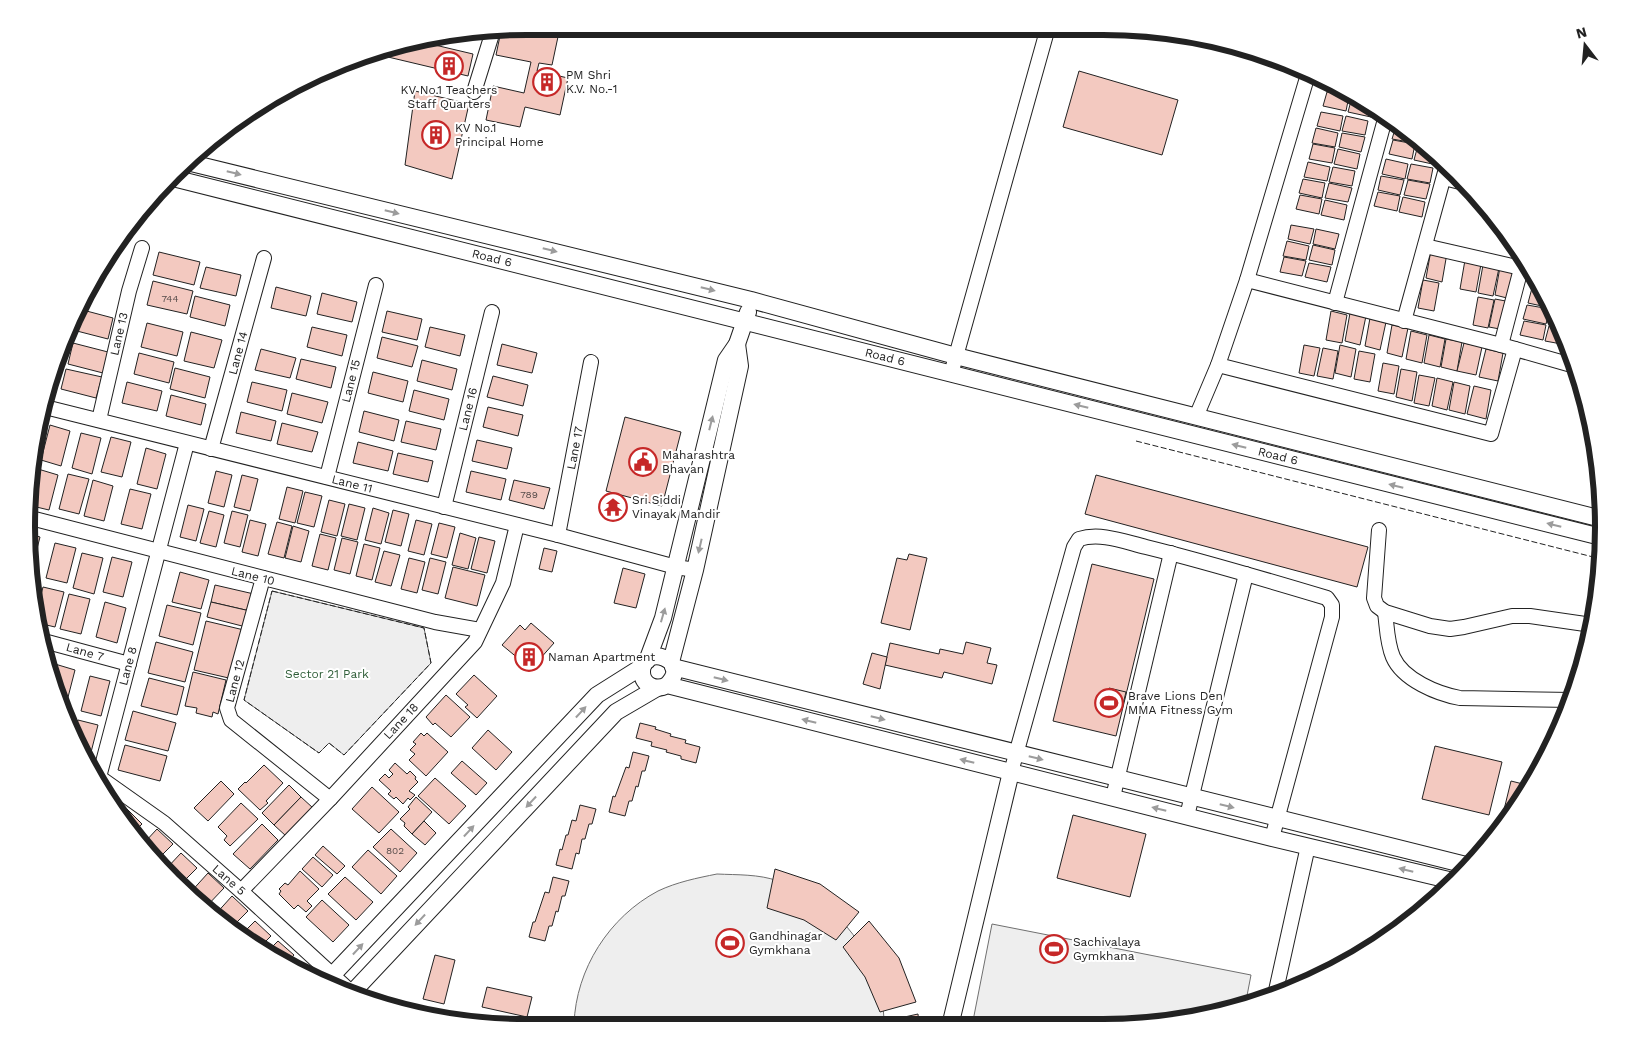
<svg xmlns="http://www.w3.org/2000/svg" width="1630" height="1054" font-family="'Work Sans',sans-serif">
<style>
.green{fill:#eee;stroke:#6f6f6f}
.building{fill:#f3c9c0;stroke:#222}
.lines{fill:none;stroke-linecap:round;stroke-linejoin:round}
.minor-casing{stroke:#222;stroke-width:16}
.tertiary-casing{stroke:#222;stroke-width:18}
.minor{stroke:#fff;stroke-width:14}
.tertiary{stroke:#fff;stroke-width:16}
.fence{stroke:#222;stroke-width:1;stroke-dasharray:6 2.5;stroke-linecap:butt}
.oneway{fill:#9c9c9c}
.labels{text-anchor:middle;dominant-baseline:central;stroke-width:4;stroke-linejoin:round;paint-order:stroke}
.number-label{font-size:10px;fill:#564c4a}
.poi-label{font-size:12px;fill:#222;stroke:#fff;text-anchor:start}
.street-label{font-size:12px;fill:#222;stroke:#fff}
.park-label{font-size:12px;fill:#2f5e38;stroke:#fff}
.rim{fill:none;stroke:#222;stroke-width:6}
</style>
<rect width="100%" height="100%" fill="#fff"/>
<g class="green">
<polygon points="272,591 424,628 431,663 344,755 329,743 319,753 244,700"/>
<path d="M 717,874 C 737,875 759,874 778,881 C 786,884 793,890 801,894 C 811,900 823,904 831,911 C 863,938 885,984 884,1026 L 574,1024 C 576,969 609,917 658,891 C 677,882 697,878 717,874 Z"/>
<polygon points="992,924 1251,975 1245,1006 1232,1011 1135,1027 972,1026"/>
</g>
<g class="building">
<polygon points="501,31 578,31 577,36 559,32 552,65 539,63 537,71 568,78 560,115 525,107 520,127 486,120 493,86 524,93 531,62 496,55"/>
<polygon points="418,41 473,54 468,76 388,57 390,47"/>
<polygon points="1079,71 1178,100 1162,155 1063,127"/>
<polygon points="1329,81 1349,94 1349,95 1327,90"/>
<polygon points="296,88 294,95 285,93"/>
<polygon points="415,91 469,104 452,179 405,165"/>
<polygon points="1327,92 1349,96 1346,111 1323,106"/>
<polygon points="1352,97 1372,110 1371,117 1348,112"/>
<polygon points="1321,112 1343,116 1340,131 1317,126"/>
<polygon points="1346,116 1368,121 1365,135 1342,131"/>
<polygon points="1396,126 1416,139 1415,143 1392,139"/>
<polygon points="1316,128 1338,133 1335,147 1312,143"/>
<polygon points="1342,133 1365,137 1361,152 1339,147"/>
<polygon points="1393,140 1415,144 1412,159 1389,154"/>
<polygon points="1313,144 1335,148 1332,163 1309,159"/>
<polygon points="1418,145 1429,148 1433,150 1439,157 1437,165 1414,160"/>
<polygon points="1338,149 1360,154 1357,169 1334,164"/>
<polygon points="1386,159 1408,164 1405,179 1382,174"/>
<polygon points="1308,162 1330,167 1327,181 1304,177"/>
<polygon points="1411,164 1433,168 1430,183 1407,179"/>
<polygon points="1333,167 1355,171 1352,186 1329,182"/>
<polygon points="1381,176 1404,180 1400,195 1378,190"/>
<polygon points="1303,179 1325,183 1322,198 1299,193"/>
<polygon points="1408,180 1430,184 1426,199 1404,195"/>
<polygon points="1329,183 1352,188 1348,202 1325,198"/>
<polygon points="1378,192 1400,196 1397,211 1374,206"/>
<polygon points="1300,195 1322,199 1319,214 1296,209"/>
<polygon points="1403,197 1425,202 1422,217 1399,212"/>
<polygon points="1325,200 1347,205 1344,220 1321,215"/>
<polygon points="1291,225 1314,229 1310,244 1288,239"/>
<polygon points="1316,229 1339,234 1335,249 1313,244"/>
<polygon points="1287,241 1309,246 1306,260 1283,256"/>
<polygon points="1313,245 1335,250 1332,265 1309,260"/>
<polygon points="1431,250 1447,253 1442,282 1426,278"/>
<polygon points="159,252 200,262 194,285 153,275"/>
<polygon points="1284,257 1306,261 1302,276 1280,272"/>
<polygon points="1465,260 1481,264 1476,292 1460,289"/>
<polygon points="1309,263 1331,267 1327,282 1305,277"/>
<polygon points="1483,265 1499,268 1493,296 1478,293"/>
<polygon points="206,267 241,275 236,296 200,288"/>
<polygon points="1500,267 1516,270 1511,299 1495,295"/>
<polygon points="1534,277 1541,288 1532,286"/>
<polygon points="1423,280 1439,283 1434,311 1418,308"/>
<polygon points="153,281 193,291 187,314 147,305"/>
<polygon points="276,287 311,296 306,316 271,308"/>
<polygon points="1532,288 1543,290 1552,305 1551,308 1528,303"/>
<polygon points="322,293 357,302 352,322 317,314"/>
<polygon points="195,296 230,305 225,326 190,317"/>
<polygon points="1478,297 1494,300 1488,328 1473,325"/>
<polygon points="1495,299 1511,302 1505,330 1489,327"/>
<polygon points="1527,305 1550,309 1546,324 1523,319"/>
<polygon points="79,309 113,318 108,339 73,330"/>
<polygon points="1553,309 1560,326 1550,324"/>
<polygon points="387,311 422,319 417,340 382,332"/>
<polygon points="1331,311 1347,315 1342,343 1326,340"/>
<polygon points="1350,313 1366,316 1360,345 1345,341"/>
<polygon points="1370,318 1386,322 1380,350 1365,346"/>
<polygon points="1524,321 1546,325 1543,340 1520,335"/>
<polygon points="147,323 183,332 177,356 141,347"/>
<polygon points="1392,325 1408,328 1402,357 1387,353"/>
<polygon points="1549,326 1561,329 1567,345 1545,341"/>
<polygon points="312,327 347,335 342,356 307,347"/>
<polygon points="430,327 465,335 460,356 425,347"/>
<polygon points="1411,331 1427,335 1422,363 1406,359"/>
<polygon points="191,332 222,340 214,368 184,361"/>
<polygon points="1429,335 1445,339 1440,367 1424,363"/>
<polygon points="382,337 418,346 412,367 377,358"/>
<polygon points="1446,339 1462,342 1457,371 1441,367"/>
<polygon points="73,343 108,352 103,373 68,364"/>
<polygon points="1464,343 1482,347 1476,375 1457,371"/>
<polygon points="502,344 537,353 532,373 497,365"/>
<polygon points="1304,345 1320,348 1314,376 1299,373"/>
<polygon points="1340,345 1356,349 1351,377 1335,373"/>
<polygon points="1323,348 1338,351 1333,379 1317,376"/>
<polygon points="261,349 296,358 290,378 255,370"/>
<polygon points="1486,349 1503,353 1498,381 1479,377"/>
<polygon points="1359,351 1375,354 1370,382 1354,379"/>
<polygon points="139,353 174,362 169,383 134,374"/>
<polygon points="301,359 336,367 331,388 296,379"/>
<polygon points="422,360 457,369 452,390 417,381"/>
<polygon points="1383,363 1399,366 1394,394 1378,391"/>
<polygon points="175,368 210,377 205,398 170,389"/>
<polygon points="66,369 102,377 96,398 61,389"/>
<polygon points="1401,369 1417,372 1412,401 1396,397"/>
<polygon points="373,372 408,381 403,402 368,393"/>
<polygon points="1419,375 1435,378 1429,406 1414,403"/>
<polygon points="493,376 528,385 523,406 487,397"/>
<polygon points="1437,378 1453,382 1447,410 1432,406"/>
<polygon points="127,382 162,391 157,411 122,403"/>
<polygon points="252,382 287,390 282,411 247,402"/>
<polygon points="1454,382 1470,386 1465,414 1449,410"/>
<polygon points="1474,386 1491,390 1486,419 1467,414"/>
<polygon points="414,390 449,399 444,420 409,411"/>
<polygon points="292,393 328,402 322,423 287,414"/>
<polygon points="171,395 206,404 201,425 166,416"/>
<polygon points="488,407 523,415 518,436 483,427"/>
<polygon points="364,411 399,420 394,441 359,432"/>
<polygon points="241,412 276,421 271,441 236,433"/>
<polygon points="625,417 681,432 662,506 606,491"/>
<polygon points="406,421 441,429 436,450 401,442"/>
<polygon points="282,423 318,432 312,452 277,444"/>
<polygon points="50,425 70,431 61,466 41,460"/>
<polygon points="81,433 101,438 92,474 72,468"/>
<polygon points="111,437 131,442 122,477 101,472"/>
<polygon points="477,440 512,448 507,469 472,461"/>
<polygon points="358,442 393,451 388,471 353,463"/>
<polygon points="146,448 166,454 157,489 137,484"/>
<polygon points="398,453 433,461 428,482 393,474"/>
<polygon points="38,469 58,475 49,510 28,505"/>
<polygon points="216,471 232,475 224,507 208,503"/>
<polygon points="471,471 506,479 501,500 466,492"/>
<polygon points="68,474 89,479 79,514 59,509"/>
<polygon points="242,475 258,479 250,511 234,507"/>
<polygon points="1096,475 1368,547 1357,587 1085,514"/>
<polygon points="93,480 113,486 104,521 84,516"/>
<polygon points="514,480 550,488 544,509 509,500"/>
<polygon points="287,487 303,491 295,523 279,519"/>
<polygon points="130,489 151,494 142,529 121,524"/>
<polygon points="305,492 322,496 314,527 297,523"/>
<polygon points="606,496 624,501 619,518 601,513"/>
<polygon points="329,500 345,504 337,536 321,532"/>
<polygon points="349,504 365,508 357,540 341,536"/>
<polygon points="188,505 204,509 196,541 180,537"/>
<polygon points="373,508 389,513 381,544 365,540"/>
<polygon points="393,510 409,514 401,546 385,542"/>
<polygon points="209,511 224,515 216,547 200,543"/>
<polygon points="232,511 248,515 240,547 224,543"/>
<polygon points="250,520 266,524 258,556 242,552"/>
<polygon points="416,520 432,524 424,555 408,551"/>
<polygon points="277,522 292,526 284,558 268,554"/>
<polygon points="439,523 455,527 447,558 431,554"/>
<polygon points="293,526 309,531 301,562 285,558"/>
<polygon points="27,533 40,537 31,572 29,571 27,560"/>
<polygon points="460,533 476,538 468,569 452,565"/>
<polygon points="320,534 336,538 328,570 312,566"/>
<polygon points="479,537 495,541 487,573 471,569"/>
<polygon points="342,538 358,542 350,574 334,570"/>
<polygon points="55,543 76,548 67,583 46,578"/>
<polygon points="364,544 380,548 372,580 356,576"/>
<polygon points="544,548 557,551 552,572 539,569"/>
<polygon points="384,551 400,555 391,586 375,582"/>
<polygon points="82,553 103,558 94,594 73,588"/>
<polygon points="909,554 927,558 910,630 881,623 897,558 907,560"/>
<polygon points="112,557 132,562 123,597 103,592"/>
<polygon points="409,558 425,562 417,593 401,589"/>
<polygon points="430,558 446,562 438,594 422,590"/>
<polygon points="1092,564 1154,579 1116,736 1053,721"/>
<polygon points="453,567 485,575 477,606 445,598"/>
<polygon points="623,568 645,574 636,608 614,603"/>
<polygon points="180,572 209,580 201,609 172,602"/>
<polygon points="215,585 254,594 250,611 211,602"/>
<polygon points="43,587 64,592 55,627 38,623 36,614"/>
<polygon points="69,594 90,599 81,634 60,629"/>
<polygon points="105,602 126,608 117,643 96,637"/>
<polygon points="211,602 250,611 246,627 207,617"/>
<polygon points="167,605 201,613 193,645 159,636"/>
<polygon points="206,621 244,630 233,679 194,670"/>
<polygon points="531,623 554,643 531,669 502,645 520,625 525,630"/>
<polygon points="156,642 193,652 185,682 148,673"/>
<polygon points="966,642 991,648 987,663 997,665 992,684 944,672 942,678 885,665 890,643 939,654 940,649 963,654"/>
<polygon points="872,653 887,657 880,689 863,684"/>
<polygon points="55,664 75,670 66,705 59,703 51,679"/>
<polygon points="193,672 226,680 218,714 213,712 212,717 196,713 197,708 185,706"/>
<polygon points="474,675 497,696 477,718 465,707 468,705 456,694"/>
<polygon points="90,676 110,681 101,716 81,711"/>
<polygon points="149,678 184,687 177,715 141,706"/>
<polygon points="1109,688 1126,692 1122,708 1105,704"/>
<polygon points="446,695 470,717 451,737 435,723 433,725 426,717"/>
<polygon points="133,711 176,723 168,751 125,740"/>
<polygon points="78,720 98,725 89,760 86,760 74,736"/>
<polygon points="640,723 656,727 655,729 671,734 670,736 686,740 685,743 700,747 696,763 681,759 681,756 666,752 667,750 651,746 652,742 636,738"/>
<polygon points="488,730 512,752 496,770 472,748"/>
<polygon points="421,733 424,736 427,733 448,752 426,776 409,760 415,754 410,750 416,744 413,742"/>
<polygon points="125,745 167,756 160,781 118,770"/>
<polygon points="1435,746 1502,762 1489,815 1422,799"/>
<polygon points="633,752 649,756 645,771 642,771 638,787 636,786 632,801 629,801 625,816 609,812 613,796 615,797 626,767 629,768"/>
<polygon points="462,761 487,783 476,795 451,773"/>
<polygon points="395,763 407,774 410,771 416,777 415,779 418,782 409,791 415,795 410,800 408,798 403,804 396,797 394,799 388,794 391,791 379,780 385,774 389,778 393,774 389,770"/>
<polygon points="264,765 283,783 266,801 268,803 260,810 238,789 245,782 246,783"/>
<polygon points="435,778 466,806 449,824 418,796"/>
<polygon points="221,781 234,794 208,821 194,808"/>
<polygon points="1511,781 1531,786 1504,822 1501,822"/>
<polygon points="289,785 301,797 274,825 262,813"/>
<polygon points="372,787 399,812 379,833 352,809"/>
<polygon points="301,797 313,808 286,836 274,825"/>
<polygon points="416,797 432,812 412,834 404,826 405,823 400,819 410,809 408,807"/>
<polygon points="241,803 258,819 230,846 224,840 227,836 218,827"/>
<polygon points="580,805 596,809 592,824 589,824 585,839 582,839 579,854 576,853 572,869 556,865 560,849 562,850 566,835 568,835 572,820 576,821"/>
<polygon points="127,809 142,824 134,832 120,816"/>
<polygon points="1073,815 1146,834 1130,897 1057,878"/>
<polygon points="424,821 436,833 425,845 412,834"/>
<polygon points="262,824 278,840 250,869 233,854"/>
<polygon points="157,829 173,844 158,859 144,843"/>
<polygon points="391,829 417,853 400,872 373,847"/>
<polygon points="323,846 345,866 337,874 315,855"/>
<polygon points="368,850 397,876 381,894 352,867"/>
<polygon points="181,853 197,868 180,885 166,869"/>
<polygon points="313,857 333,875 322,887 302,869"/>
<polygon points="775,869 820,884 859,912 836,940 804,920 767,908"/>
<polygon points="300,871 319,889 307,901 312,906 306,912 298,905 294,909 279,894 281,891 279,889 285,883 288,885"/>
<polygon points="208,873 224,888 204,909 197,904 189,894"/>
<polygon points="345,877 373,902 356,920 328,894"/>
<polygon points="553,877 569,881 565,896 562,896 558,912 556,911 552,926 549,926 545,941 529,937 533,922 535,922 545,892 549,893"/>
<polygon points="232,896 248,911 231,928 214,916"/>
<polygon points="322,900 349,925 333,942 306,917"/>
<polygon points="255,921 271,936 259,948 241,935"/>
<polygon points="869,921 899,958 916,1002 880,1012 865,977 843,947"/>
<polygon points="278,941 294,955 285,965 266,953"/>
<polygon points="435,955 455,960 444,1004 423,999"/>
<polygon points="307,966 321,980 320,982 301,972"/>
<polygon points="487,987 532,997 527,1017 482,1007"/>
<polygon points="918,1014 919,1026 882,1025 882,1022"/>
</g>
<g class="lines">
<defs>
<g id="minor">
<polyline points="474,92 493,31"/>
<polyline points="1444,178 1464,183"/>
<polyline points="1425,246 1521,268"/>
<polyline points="1247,280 1501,345 1575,366"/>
<polyline points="1335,303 1385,119"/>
<polyline points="1404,321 1447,165"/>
<polyline points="1501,345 1523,261"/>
<polyline points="1218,365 1491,434 1515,349"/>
<polyline points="951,374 1047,31"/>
<polyline points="45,407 558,535 676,567 695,570"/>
<polyline points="1196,417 1218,365 1247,280 1309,71"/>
<polyline points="99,420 129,291 142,248"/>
<polyline points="211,449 264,258"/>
<polyline points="327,477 376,285"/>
<polyline points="444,507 492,312"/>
<polyline points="27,517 435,622 480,630"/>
<polyline points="1379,530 1374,598 1377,606 1385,612 1430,626 1450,629 1464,627 1512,616 1530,616 1592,625"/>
<polyline points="558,535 591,362"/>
<polyline points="263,578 227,708 231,720 330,799"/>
<path d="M 1385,612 C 1387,627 1387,643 1393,657 C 1403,680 1438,694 1460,698 L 1572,700"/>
<polyline points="40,640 129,664"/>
<path d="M 1011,772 L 1074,547 L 1079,539 C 1101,532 1125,542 1146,547 C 1207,562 1267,580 1327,598 L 1332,605 L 1332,617 L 1272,838"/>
<polyline points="95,775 99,777 164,823 241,891 352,993"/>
<polyline points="98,781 187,443"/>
<polyline points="1113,797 1171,553"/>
<polyline points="1187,816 1246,574"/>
<polyline points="241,891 330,799 475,642 503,583 517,525"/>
<polyline points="1275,995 1308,846"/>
</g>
<g id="tertiary">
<polyline points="187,162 751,300 956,356 1602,519"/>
<polyline points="169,177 1601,537"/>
<polyline points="647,661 663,618 726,360 737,344 748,312"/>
<polyline points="671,662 695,570 740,366 737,344"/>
<polyline points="673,667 1470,866"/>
<path d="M 667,685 C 693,660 642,642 642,672 C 642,686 657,691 667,685 L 1272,838 L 1453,881"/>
<polyline points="324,984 597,695 643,666"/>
<polyline points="351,994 616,712 657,688"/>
<polyline points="950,1026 1011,772"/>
</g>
</defs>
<use href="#minor" class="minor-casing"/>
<use href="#tertiary" class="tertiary-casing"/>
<use href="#minor" class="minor"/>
<use href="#tertiary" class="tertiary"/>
<g class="fence">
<polyline points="1136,441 1601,559"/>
<polygon points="272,591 424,628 431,663 344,755 329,743 319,753 244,700"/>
</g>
</g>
<defs><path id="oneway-solid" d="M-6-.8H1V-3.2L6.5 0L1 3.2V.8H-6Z" transform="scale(1.25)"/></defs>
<g class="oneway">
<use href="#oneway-solid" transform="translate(234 173) rotate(14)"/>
<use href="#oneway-solid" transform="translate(392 212) rotate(14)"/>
<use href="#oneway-solid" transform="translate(550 250) rotate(14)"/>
<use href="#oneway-solid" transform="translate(708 289) rotate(14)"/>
<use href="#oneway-solid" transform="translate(1081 406) rotate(-166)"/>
<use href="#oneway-solid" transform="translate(711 423) rotate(-76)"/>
<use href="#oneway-solid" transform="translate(1239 446) rotate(-166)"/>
<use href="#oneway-solid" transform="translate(1396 486) rotate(-166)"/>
<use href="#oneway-solid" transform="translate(1554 525) rotate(-166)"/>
<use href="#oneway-solid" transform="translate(700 546) rotate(103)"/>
<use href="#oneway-solid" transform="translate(663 615) rotate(-74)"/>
<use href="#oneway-solid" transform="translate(721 679) rotate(14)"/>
<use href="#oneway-solid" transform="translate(581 712) rotate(-47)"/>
<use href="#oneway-solid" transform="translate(878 718) rotate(14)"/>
<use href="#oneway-solid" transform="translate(809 721) rotate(-166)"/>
<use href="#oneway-solid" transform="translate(1036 758) rotate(14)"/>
<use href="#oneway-solid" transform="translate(967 761) rotate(-166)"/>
<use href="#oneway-solid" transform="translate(531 802) rotate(133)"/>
<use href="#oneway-solid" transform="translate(1227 806) rotate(14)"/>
<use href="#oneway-solid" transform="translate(1159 809) rotate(-166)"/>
<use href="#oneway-solid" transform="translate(469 831) rotate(-47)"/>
<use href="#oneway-solid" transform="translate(1406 870) rotate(-166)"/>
<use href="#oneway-solid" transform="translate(420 920) rotate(133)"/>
<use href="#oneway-solid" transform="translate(358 949) rotate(-47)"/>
</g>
<defs>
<symbol id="building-ring" viewBox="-11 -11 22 22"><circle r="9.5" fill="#fff" stroke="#c62828" stroke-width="1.5"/><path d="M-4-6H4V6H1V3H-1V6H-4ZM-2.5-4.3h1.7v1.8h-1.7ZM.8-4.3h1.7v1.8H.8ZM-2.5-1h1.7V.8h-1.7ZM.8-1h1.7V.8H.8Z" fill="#c62828"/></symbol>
<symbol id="civic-ring" viewBox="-11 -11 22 22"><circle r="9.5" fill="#fff" stroke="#c62828" stroke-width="1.5"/><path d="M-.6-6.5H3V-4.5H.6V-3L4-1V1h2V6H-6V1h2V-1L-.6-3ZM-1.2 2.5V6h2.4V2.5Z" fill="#c62828"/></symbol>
<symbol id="temple-ring" viewBox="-11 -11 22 22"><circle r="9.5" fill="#fff" stroke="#c62828" stroke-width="1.5"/><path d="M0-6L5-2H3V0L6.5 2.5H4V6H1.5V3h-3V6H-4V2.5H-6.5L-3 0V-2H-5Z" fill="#c62828"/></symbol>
<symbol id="stadium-ring" viewBox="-11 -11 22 22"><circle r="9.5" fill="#fff" stroke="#c62828" stroke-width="1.5"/><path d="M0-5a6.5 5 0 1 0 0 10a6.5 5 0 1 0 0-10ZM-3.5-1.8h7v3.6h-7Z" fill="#c62828"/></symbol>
</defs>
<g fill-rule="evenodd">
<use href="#building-ring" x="433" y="50" width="32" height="32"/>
<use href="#building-ring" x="531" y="66" width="32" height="32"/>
<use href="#building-ring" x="420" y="119" width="32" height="32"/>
<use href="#civic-ring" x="627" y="446" width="32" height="32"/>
<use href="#temple-ring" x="597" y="491" width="32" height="32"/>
<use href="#building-ring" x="513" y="641" width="32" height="32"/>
<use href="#stadium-ring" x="1093" y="687" width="32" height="32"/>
<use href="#stadium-ring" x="714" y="927" width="32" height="32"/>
<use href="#stadium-ring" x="1038" y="933" width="32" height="32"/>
</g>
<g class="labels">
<g class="number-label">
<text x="170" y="298">744</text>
<text x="529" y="494">789</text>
<text x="395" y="850">802</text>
</g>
<g class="poi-label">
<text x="566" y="75">PM Shri<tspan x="566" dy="14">K.V. No.-1</tspan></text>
<text x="449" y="90" text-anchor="middle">KV No.1 Teachers<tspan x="449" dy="14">Staff Quarters</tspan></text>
<text x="455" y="128">KV No.1<tspan x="455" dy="14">Principal Home</tspan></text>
<text x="662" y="455">Maharashtra<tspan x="662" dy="14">Bhavan</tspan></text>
<text x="632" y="500">Sri Siddi<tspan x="632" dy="14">Vinayak Mandir</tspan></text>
<text x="548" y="657">Naman Apartment</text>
<text x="1128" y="696">Brave Lions Den<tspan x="1128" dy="14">MMA Fitness Gym</tspan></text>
<text x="749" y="936">Gandhinagar<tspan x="749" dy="14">Gymkhana</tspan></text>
<text x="1073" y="942">Sachivalaya<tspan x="1073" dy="14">Gymkhana</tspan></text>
</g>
<g class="street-label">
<text transform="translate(492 258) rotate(14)">Road 6</text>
<text transform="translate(119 334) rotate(-77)">Lane 13</text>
<text transform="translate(238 353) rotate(-75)">Lane 14</text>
<text transform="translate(885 357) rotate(14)">Road 6</text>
<text transform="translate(351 381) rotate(-76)">Lane 15</text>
<text transform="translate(468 409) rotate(-76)">Lane 16</text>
<text transform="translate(575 448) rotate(-79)">Lane 17</text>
<text transform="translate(1278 456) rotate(14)">Road 6</text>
<text transform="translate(352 484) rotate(14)">Lane 11</text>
<text transform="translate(253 576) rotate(14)">Lane 10</text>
<text transform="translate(85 652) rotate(16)">Lane 7</text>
<text transform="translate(128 666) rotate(-75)">Lane 8</text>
<text transform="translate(235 681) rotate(-75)">Lane 12</text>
<text transform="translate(401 721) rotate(-47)">Lane 18</text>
<text transform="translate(229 880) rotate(41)">Lane 5</text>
</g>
<g class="park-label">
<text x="327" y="674">Sector 21 Park</text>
</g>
</g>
<path d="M0 0H1630V1054H0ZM527 35H1103A492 492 0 0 1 1595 527V527A492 492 0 0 1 1103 1019H527A492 492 0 0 1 35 527V527A492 492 0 0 1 527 35Z" fill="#fff" fill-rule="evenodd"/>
<path class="rim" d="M527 35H1103A492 492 0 0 1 1595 527V527A492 492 0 0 1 1103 1019H527A492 492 0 0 1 35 527V527A492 492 0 0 1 527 35Z"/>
<g transform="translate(1585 45) rotate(344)" stroke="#ffffff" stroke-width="4" paint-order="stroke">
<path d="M0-4L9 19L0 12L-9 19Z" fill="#222222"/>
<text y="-8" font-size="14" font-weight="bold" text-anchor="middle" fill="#222222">N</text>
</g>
</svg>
